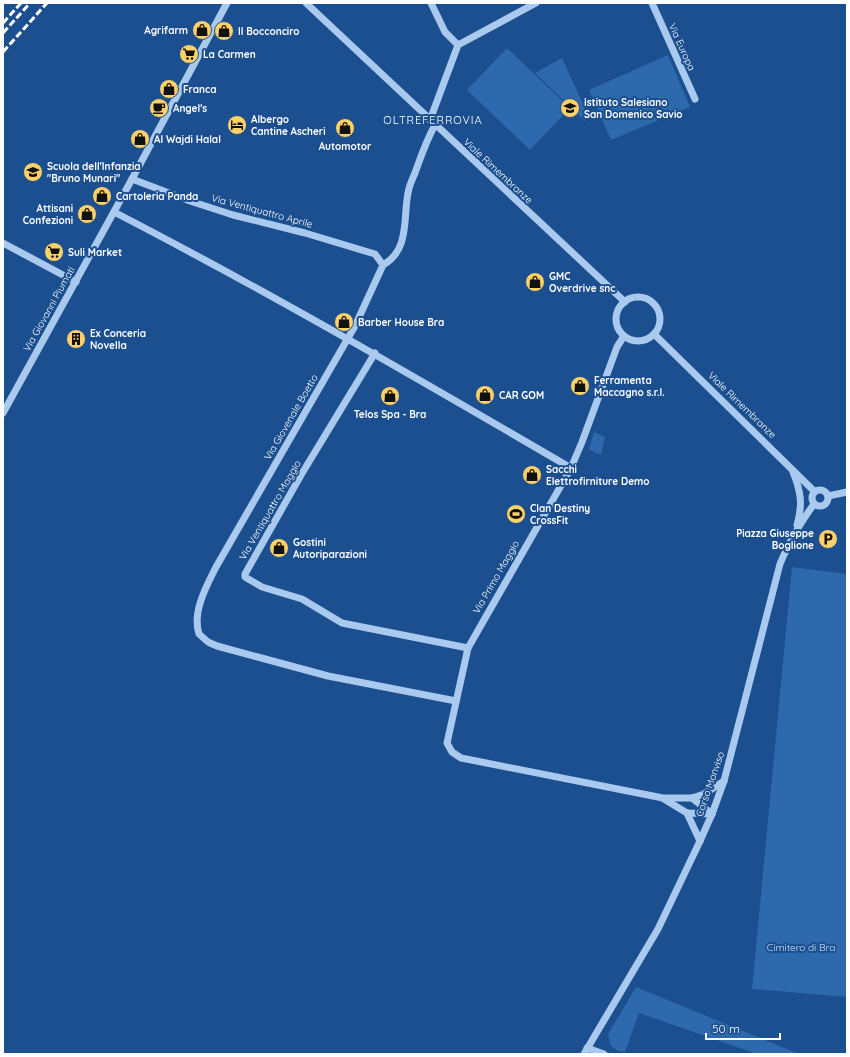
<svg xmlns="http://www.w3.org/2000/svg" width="850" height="1057" font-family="Quicksand,sans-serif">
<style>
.green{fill:#2e69ad}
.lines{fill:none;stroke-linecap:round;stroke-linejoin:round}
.minor{stroke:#a9c9ee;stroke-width:7}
.rail{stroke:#fff;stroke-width:3;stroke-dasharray:7 3;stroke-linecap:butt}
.labels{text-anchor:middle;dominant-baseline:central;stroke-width:4;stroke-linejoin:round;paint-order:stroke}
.poi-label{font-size:10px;font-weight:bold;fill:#fff;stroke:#1b4f8f;text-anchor:start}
.street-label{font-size:10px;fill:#fff;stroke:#1b4f8f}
.park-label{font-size:10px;fill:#cfe3fa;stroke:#1b4f8f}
.neighbourhood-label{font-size:11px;letter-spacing:1px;fill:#fff;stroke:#1b4f8f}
</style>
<rect width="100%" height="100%" fill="#1b4f8f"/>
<g class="green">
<polygon points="507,48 570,108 530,150 467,90"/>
<polygon points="668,55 690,107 611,140 589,90"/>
<polygon points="562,58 589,117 585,121 535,73"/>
<polygon points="594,432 605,437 601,455 589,449"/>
<polygon points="792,567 847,574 847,997 752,989"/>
<polygon points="636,987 799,1054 757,1054 639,1013 625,1052 619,1051 611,1046 608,1034"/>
</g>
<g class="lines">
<g class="minor">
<polyline points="306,3 625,302"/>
<polyline points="431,3 445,32 458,45"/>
<polyline points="652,3 695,99"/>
<polyline points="430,120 458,45 536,3"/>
<path d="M 435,125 C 426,141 421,156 415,173 C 412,180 409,186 408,193 C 403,218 410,250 383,265 L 355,326 L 216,567 C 206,587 192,612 199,634 L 208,642 L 217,646 L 328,676 L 456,701"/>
<polyline points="132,179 190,201 233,215 305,233 375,254 383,265"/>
<path d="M 114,212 C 269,292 420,380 571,468"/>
<polyline points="3,243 76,282"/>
<circle cx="638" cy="319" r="22"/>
<polyline points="654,334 814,491"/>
<polyline points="624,336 617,347 582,442 571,468 468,648 447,743 452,752 461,758 663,798 692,798 704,794 724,781"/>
<polyline points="375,353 301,475 245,574 245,577 262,587 302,599 342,623 468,648"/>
<polyline points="3,413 132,179 227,3"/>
<path d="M 793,472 C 801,492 803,504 797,525"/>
<circle cx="820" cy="498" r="8"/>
<polyline points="828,496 847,492"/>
<polyline points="692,798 712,814"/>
<polyline points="664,799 687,813 700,841"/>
<polyline points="687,813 712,814"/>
<polyline points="587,1048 604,1054"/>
<path d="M 584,1054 L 658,929 L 700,841 L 712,814 L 724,781 L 780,564 C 790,540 799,525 814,504"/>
</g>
<g class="rail">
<polyline points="3,23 21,3"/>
<polyline points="3,33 30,3"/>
<polyline points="3,52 47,3"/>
</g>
</g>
<defs>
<symbol id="shop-disc" viewBox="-11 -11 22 22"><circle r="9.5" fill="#ffd166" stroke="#1b4f8f"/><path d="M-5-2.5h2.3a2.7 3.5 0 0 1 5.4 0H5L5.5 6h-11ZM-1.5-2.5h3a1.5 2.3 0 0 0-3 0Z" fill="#111"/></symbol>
<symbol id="supermarket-disc" viewBox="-11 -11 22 22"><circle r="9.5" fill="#ffd166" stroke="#1b4f8f"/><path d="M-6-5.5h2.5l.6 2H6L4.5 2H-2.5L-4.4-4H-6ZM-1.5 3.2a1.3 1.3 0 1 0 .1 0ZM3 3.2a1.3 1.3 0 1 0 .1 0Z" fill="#111"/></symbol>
<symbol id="cafe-disc" viewBox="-11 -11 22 22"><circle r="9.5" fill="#ffd166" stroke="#1b4f8f"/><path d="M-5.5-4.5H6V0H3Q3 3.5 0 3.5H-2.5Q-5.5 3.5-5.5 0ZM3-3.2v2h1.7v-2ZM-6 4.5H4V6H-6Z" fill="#111"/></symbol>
<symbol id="school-disc" viewBox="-11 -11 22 22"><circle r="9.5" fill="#ffd166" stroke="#1b4f8f"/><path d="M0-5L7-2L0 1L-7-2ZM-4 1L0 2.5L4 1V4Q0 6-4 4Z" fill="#111"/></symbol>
<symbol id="hotel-disc" viewBox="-11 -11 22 22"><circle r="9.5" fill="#ffd166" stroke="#1b4f8f"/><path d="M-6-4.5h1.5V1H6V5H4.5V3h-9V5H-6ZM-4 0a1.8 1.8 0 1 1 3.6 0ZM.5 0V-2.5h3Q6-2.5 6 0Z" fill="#111"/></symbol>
<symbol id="building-disc" viewBox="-11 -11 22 22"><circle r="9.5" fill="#ffd166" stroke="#1b4f8f"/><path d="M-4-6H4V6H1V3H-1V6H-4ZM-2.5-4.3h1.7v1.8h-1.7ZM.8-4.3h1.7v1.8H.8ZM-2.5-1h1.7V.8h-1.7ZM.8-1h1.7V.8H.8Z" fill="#111"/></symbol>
<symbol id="stadium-disc" viewBox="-11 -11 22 22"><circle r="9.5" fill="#ffd166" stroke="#1b4f8f"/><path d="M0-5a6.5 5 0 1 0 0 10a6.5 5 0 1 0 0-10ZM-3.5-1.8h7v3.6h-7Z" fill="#111"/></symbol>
<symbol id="parking-disc" viewBox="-11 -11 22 22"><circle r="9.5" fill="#ffd166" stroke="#1b4f8f"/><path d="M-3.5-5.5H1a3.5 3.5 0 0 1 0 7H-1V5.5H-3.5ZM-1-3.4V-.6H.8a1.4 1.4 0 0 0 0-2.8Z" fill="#111"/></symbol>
</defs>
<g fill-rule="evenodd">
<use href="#shop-disc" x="191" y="19" width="22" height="22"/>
<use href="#shop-disc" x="213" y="20" width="22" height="22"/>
<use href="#supermarket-disc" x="178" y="43" width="22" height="22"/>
<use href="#shop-disc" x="158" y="78" width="22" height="22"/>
<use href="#cafe-disc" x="148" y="97" width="22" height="22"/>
<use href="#school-disc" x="559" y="97" width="22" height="22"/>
<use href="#hotel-disc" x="226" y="114" width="22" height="22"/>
<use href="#shop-disc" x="334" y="117" width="22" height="22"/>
<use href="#shop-disc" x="129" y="128" width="22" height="22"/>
<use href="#school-disc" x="22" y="161" width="22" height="22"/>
<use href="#shop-disc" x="91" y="185" width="22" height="22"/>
<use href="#shop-disc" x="76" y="203" width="22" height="22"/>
<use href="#supermarket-disc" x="43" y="241" width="22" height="22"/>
<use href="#shop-disc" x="524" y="271" width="22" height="22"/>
<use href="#shop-disc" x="333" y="311" width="22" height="22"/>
<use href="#building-disc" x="65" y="328" width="22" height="22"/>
<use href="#shop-disc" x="569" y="375" width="22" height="22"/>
<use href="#shop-disc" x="474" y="384" width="22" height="22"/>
<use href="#shop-disc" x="379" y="385" width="22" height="22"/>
<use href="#shop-disc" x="521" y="464" width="22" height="22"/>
<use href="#stadium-disc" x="505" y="503" width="22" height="22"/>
<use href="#parking-disc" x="817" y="528" width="22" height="22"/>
<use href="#shop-disc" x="268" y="537" width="22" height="22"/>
</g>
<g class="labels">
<g class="poi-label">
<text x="188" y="30" text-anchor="end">Agrifarm</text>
<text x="238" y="31">Il Bocconciro</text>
<text x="203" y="54">La Carmen</text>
<text x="183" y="89">Franca</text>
<text x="584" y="102">Istituto Salesiano<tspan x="584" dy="12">San Domenico Savio</tspan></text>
<text x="173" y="108">Angel's</text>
<text x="251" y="119">Albergo<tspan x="251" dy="12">Cantine Ascheri</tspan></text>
<text x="154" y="139">Al Wajdi Halal</text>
<text x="345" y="146" text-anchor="middle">Automotor</text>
<text x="47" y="166">Scuola dell'Infanzia<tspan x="47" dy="12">"Bruno Munari"</tspan></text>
<text x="116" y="196">Cartoleria Panda</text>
<text x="73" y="208" text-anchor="end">Attisani<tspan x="73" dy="12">Confezioni</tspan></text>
<text x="68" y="252">Suli Market</text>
<text x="549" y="276">GMC<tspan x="549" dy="12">Overdrive snc</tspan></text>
<text x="358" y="322">Barber House Bra</text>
<text x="90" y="333">Ex Conceria<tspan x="90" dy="12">Novella</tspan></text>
<text x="594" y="380">Ferramenta<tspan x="594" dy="12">Maccagno s.r.l.</tspan></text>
<text x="499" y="395">CAR GOM</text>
<text x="390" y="414" text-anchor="middle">Telos Spa - Bra</text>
<text x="546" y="469">Sacchi<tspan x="546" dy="12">Elettrofirniture Demo</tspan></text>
<text x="530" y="508">Clan Destiny<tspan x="530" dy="12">CrossFit</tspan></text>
<text x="814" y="533" text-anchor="end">Piazza Giuseppe<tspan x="814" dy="12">Boglione</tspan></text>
<text x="293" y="542">Gostini<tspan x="293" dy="12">Autoriparazioni</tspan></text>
</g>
<g class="street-label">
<text transform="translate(682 47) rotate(66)">Via Europa</text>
<text transform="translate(498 171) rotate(43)">Viale Rimembranze</text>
<text transform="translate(262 211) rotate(15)">Via Ventiquattro Aprile</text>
<text transform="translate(49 309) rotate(-61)">Via Giovanni Piumati</text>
<text transform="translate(742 405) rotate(44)">Viale Rimembranze</text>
<text transform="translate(291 417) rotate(-60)">Via Giovenale Boetto</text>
<text transform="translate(270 510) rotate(-60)">Via Ventiquattro Maggio</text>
<text transform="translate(496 577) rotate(-60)">Via Primo Maggio</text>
<text transform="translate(710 784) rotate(-71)">Corso Monviso</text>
</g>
<g class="park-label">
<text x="801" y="947">Cimitero di Bra</text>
</g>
<g class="neighbourhood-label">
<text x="433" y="120">OLTREFERROVIA</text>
</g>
</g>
<rect width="850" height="1057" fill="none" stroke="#ffffff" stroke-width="8"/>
<path d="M706 1033v6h74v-6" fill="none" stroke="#ffffff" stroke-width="2"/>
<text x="712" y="1033" font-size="12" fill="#ffffff" stroke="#1b4f8f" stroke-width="3" paint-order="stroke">50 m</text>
</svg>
